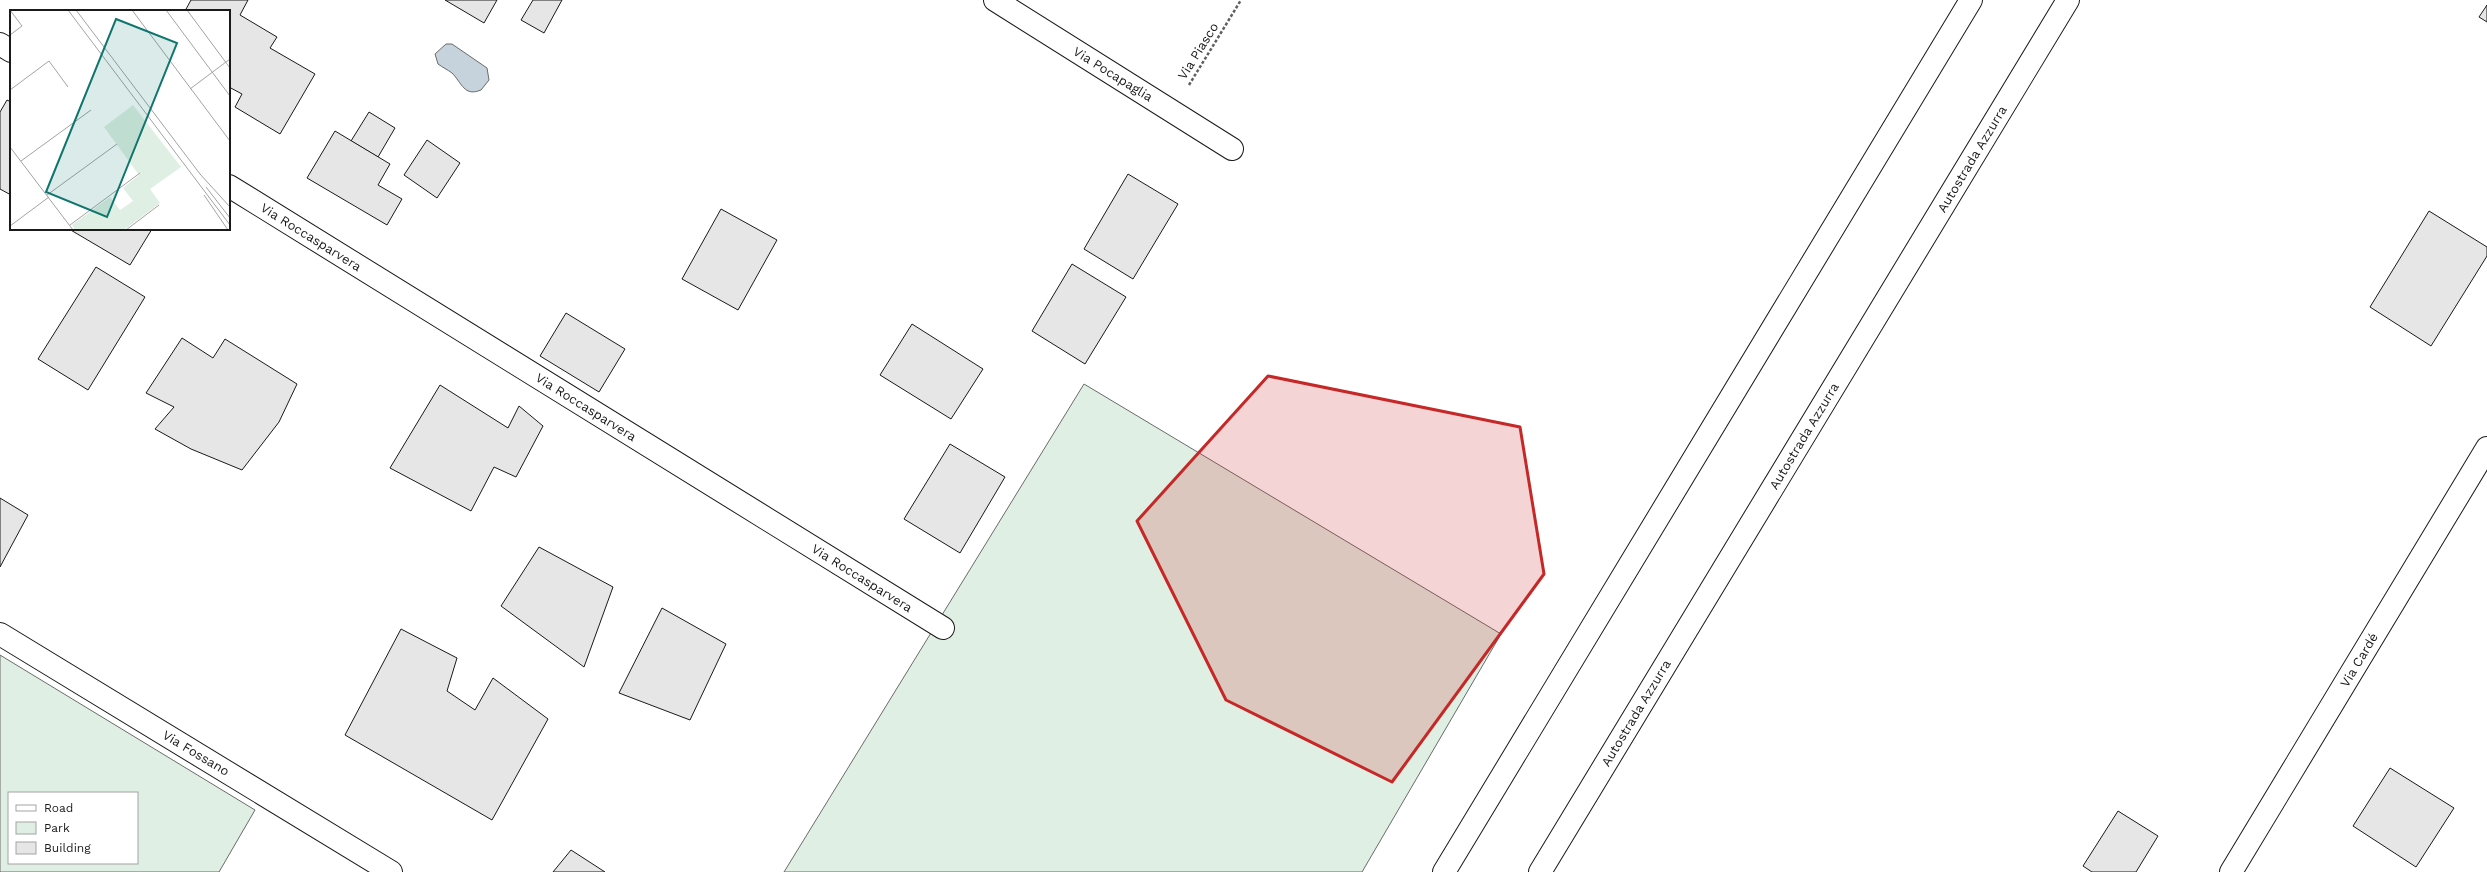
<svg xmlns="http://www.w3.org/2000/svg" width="2487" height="872" font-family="'Work Sans',sans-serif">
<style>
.green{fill:#e0efe3;stroke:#6a6a6a;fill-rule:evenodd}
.water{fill:#c6d2dc;stroke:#6a6a6a}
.building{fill:#e6e6e6;stroke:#1a1a1a}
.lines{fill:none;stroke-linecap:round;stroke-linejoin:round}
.minor-casing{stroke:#1a1a1a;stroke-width:24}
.highway-casing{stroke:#1a1a1a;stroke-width:24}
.path{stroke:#5f5f5f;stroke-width:2.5;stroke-dasharray:3 2;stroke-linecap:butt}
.minor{stroke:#fff;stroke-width:22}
.highway{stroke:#fff;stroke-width:22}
.marked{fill:#c62828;fill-opacity:0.2;stroke:#c62828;stroke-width:3;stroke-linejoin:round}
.labels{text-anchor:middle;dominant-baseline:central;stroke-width:3;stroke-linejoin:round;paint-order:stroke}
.street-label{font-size:13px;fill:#1a1a1a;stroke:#fff}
.inset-road{fill:none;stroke:#a3a3a3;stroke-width:1}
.view{fill:#0f766e;fill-opacity:0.15;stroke:#0f766e;stroke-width:2}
.inset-edge{fill:none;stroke:#1a1a1a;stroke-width:2}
</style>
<rect width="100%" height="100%" fill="#fff"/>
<g class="green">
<polygon points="1084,384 1501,634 1362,872 784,872"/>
<path d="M 0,655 L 255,810 L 219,872 L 0,872 ZM 9,793 L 137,793 L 137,863 L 9,863 Z"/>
</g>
<path class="water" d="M 446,44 L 452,44 L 487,68 L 489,80 L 481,90 C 464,97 462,83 452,73 C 448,70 442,67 438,64 L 435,54 Z"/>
<g class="building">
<polygon points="191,0 248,0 240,15 277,37 270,48 315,74 280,134 235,107 242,94 229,87 229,11 185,11"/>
<polygon points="445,0 497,0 484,23"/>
<polygon points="533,0 562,0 544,33 521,20"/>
<polygon points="2487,5 2487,22 2479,17"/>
<polygon points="7,100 11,102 11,195 0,189 0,112"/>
<polygon points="369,112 395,128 378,157 351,141"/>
<polygon points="335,131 390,164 378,185 402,199 387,225 307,178"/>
<polygon points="427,140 460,163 437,198 404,175"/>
<polygon points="1128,174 1178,204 1133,279 1084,249"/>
<polygon points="721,209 777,240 738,310 682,279"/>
<polygon points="2429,211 2487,247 2487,256 2431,346 2370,307"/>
<polygon points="69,229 152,229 130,265"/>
<polygon points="1072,264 1126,297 1085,364 1032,331"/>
<polygon points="96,267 145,297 88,390 38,359"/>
<polygon points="566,313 625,349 599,392 540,356"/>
<polygon points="912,324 983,369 951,419 880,375"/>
<polygon points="182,338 213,358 225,339 297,384 279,422 242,470 191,449 155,429 174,407 146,393"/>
<polygon points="440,385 508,428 519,406 543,426 516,477 494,467 471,511 390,468"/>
<polygon points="950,444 1005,477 960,553 904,519"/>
<polygon points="0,498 28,515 0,567"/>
<polygon points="539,547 613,587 584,667 501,606"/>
<polygon points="662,608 726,644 690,720 619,693"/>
<polygon points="401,629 457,658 447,691 475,710 493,678 548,719 492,820 345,735"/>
<polygon points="2390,768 2454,808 2416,867 2353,826"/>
<polygon points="2118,811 2158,836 2136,872 2092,872 2083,866"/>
<polygon points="571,850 605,872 553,872"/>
</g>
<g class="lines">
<defs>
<g id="minor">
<polyline points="995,0 1232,149"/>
<polyline points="0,44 11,51"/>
<polyline points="229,186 943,628"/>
<polyline points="0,634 391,872"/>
<polyline points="2231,872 2487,448"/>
</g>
<g id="highway">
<polyline points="1444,872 1971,0"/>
<polyline points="1540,872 2068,0"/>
</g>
</defs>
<use href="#minor" class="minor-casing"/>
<use href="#highway" class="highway-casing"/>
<polyline class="path" points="1189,85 1241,0"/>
<use href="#minor" class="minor"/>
<use href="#highway" class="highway"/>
</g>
<path class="marked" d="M 1268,376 L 1520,427 L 1544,574 L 1392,782 L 1226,700 L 1137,521 Z"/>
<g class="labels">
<g class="street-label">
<text transform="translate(1198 51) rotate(-58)">Via Piasco</text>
<text transform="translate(1113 74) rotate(32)">Via Pocapaglia</text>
<text transform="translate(1972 159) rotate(-59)">Autostrada Azzurra</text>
<text transform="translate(311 237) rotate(32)">Via Roccasparvera</text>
<text transform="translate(586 407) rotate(32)">Via Roccasparvera</text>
<text transform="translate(1804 436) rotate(-59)">Autostrada Azzurra</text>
<text transform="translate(862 578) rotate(32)">Via Roccasparvera</text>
<text transform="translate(2359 660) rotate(-59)">Via Cardé</text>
<text transform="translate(1636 713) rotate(-59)">Autostrada Azzurra</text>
<text transform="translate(196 753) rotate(31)">Via Fossano</text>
</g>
</g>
<g transform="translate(10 10)">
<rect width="220" height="220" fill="#fff"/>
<path d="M 123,95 L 171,157 L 140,179 L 150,193 L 114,220 L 65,220 L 62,215 L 100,187 L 110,200 L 123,191 L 113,178 L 129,165 L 94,117 Z" fill="#e0efe3"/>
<path class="inset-road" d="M 58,0 L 220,215M 66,0 L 190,164 L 220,197M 122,0 L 220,131M 156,0 L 220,86M 177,0 L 220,58M 0,25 L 12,16 L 0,0M 180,79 L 220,49M 0,80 L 39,51 L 58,77M 0,137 L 63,220M 11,151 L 81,100M 196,177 L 220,208M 37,185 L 107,134M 194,185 L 218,220M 60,215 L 130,163M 0,216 L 39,187M 116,220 L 149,195"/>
<path class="view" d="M 106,9 L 167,33 L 97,207 L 36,182 Z"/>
<rect width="220" height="220" class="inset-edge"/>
</g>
<rect x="8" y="792" width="130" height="72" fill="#ffffff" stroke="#a3a3a3"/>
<rect x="16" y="805" width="20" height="6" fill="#ffffff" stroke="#a3a3a3"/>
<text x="44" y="812" font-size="12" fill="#1a1a1a">Road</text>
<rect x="16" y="822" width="20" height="12" fill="#e0efe3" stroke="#a3a3a3"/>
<text x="44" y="832" font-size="12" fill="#1a1a1a">Park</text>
<rect x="16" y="842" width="20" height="12" fill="#e6e6e6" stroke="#a3a3a3"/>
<text x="44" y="852" font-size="12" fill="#1a1a1a">Building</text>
</svg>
